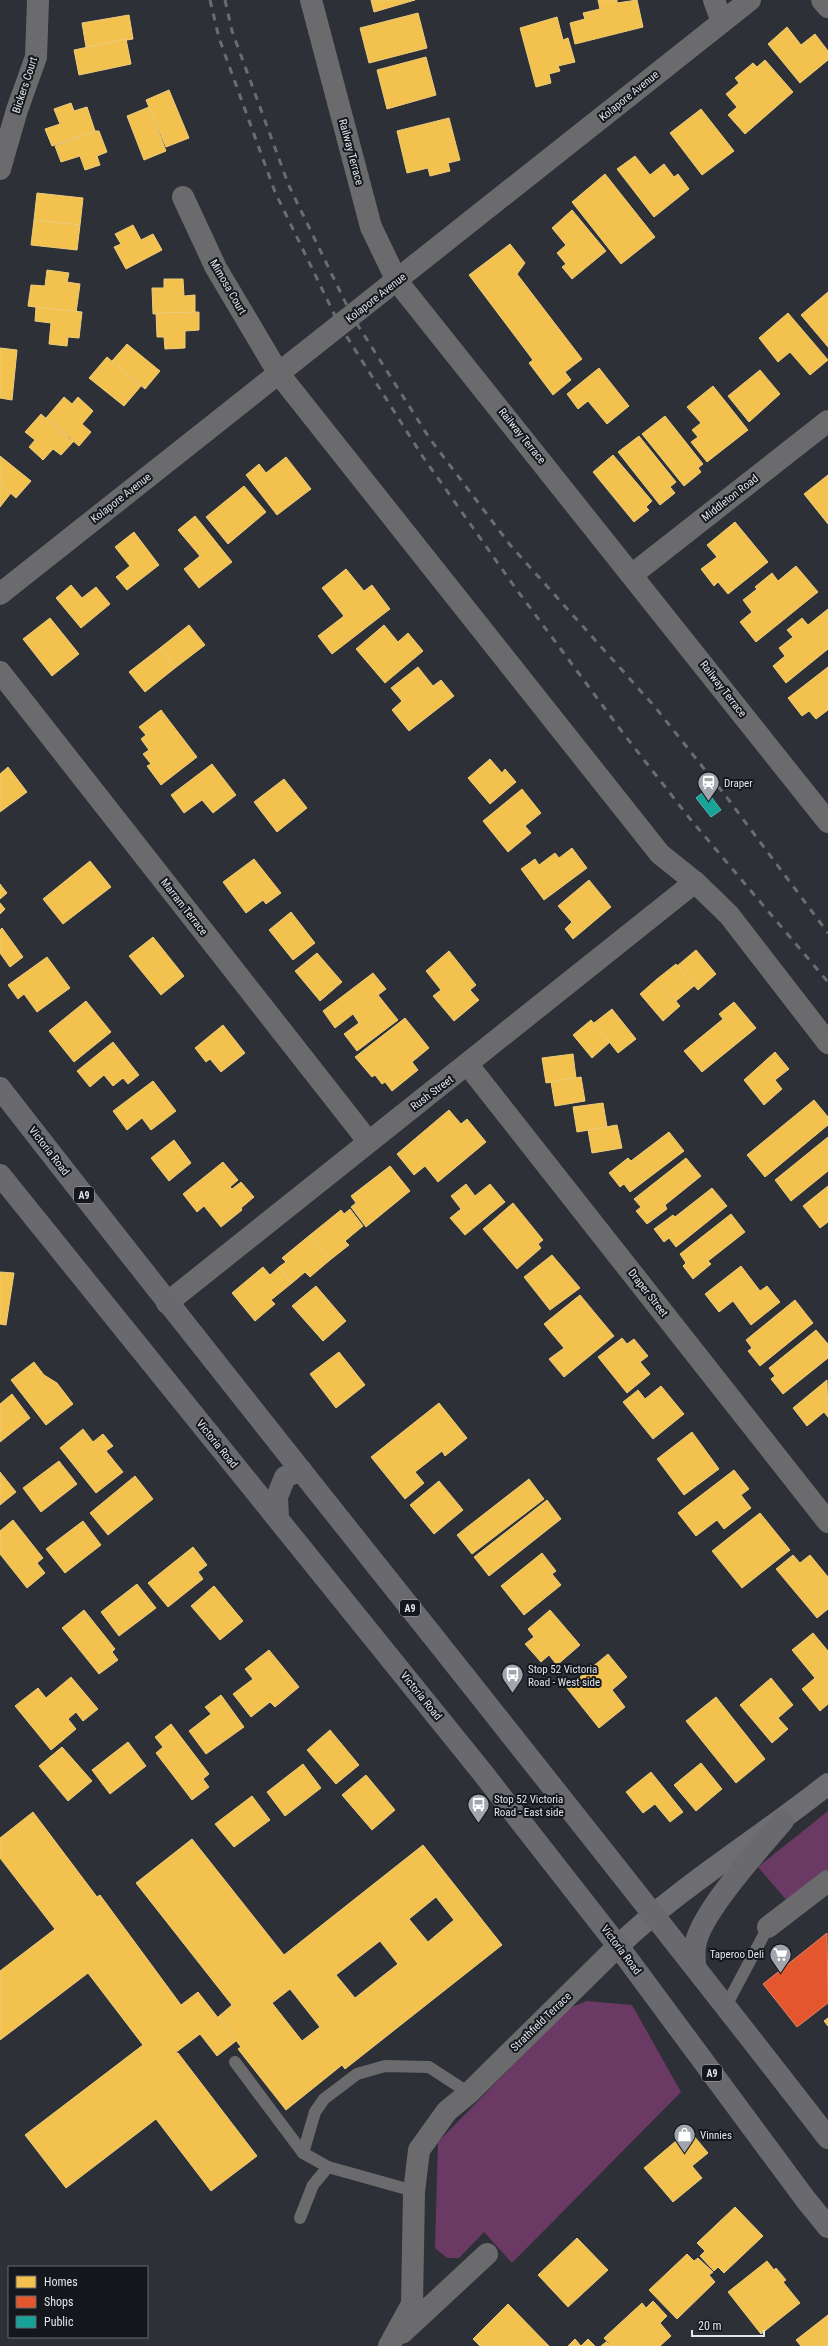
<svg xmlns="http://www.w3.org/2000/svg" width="828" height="2346" font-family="'Roboto Condensed',sans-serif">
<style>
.green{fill:#6a3a64}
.homes{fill:#f2c14e;stroke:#edcc7d;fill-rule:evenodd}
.shops{fill:#e4572e;stroke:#e38267}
.public{fill:#17a398;stroke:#54b7b1}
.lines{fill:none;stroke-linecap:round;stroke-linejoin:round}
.service{stroke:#6b6b6d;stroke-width:12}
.minor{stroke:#6b6b6d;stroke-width:22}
.secondary{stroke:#6e6d71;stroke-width:22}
.trunk{stroke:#6a6a6e;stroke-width:22}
.rail{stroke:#6b6c6f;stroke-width:3;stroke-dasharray:7 7;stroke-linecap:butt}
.labels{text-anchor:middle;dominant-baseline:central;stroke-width:4;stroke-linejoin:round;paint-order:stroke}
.shield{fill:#14171c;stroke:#a4a7ae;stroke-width:1}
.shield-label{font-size:10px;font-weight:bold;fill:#e1e5ec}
.street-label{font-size:11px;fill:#e1e5ec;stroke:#14171c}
.poi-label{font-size:11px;fill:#e1e5ec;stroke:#14171c;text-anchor:start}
</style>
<rect width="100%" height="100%" fill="#2d3036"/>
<g class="green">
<polygon points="828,1811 828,1873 789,1903 758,1867"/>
<polygon points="587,2001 632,2005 681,2092 512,2263 484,2232 459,2258 447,2258 435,2248 438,2142 569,2008"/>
</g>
<g class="homes">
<polygon points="371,0 415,0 374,12"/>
<polygon points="598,0 617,0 617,3 637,0 643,27 575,44 570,23 585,19 583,13 600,9"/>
<polygon points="418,13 427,48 369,63 360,28"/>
<polygon points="129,15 133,39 86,47 82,23"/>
<polygon points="557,17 563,40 568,38 575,62 558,66 560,71 549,74 551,83 536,87 520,28"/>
<polygon points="787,27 801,45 815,34 828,51 828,60 800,83 768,44"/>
<polygon points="126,39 131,64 79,75 74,50"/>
<polygon points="426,57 436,95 387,109 377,70"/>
<polygon points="765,60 793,92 745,134 728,115 737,107 726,94 739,83 735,78 753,63 757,67"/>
<polygon points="169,90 189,138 166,147 146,100"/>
<polygon points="71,103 74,111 87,107 95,131 52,146 45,129 60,124 54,109"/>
<polygon points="149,107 166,151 144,160 127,116"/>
<polygon points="701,109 734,151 702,175 670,133"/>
<polygon points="449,118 460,160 448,163 450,171 430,176 428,168 407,173 397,131"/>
<polygon points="95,131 99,131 107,152 97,156 100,165 85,170 80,156 61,162 55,146"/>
<polygon points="635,156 650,175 664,164 674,177 678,174 689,189 654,217 617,169"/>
<polygon points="605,174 655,237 621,264 572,202"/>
<polygon points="37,193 83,198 80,225 34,220"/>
<polygon points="572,210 606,251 572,279 562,267 566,264 557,253 566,245 552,228"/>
<polygon points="34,220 80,225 77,250 31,245"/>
<polygon points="133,225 141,240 153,234 162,250 126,269 114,247 121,244 115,234"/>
<polygon points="510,244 525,263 517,274 582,359 565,372 571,380 553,395 529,363 533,360 469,275"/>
<polygon points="47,270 69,273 67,282 80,284 76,313 28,306 31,285 45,286"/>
<polygon points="164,279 183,279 184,296 195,295 195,312 153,314 152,288 164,288"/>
<polygon points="828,292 828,347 801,315"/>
<polygon points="36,307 82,312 79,338 68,337 67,346 49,344 51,323 35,321"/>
<polygon points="199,312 199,330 185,331 185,348 165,349 164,337 157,337 156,313"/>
<polygon points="788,313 828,360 810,375 790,352 778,362 759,338"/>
<polygon points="127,344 160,371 145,389 112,361"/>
<polygon points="0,348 17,350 12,400 0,398"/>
<polygon points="107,357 141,386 124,406 89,378"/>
<polygon points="599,368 629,406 607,424 588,401 578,409 567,394"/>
<polygon points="760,370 780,394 749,422 728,396"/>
<polygon points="713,386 748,430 707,462 691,442 698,437 692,430 701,423 687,407"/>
<polygon points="64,397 72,404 78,397 93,411 82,424 91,432 79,446 46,418"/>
<polygon points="41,414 73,442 61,455 53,449 43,460 29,447 35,440 25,432"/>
<polygon points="665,416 703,464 698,468 701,472 684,486 642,434"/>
<polygon points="639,436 676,482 670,487 675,493 660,505 618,452"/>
<polygon points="613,455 652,501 646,507 649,510 634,522 593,472"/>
<polygon points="0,456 31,481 16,498 0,484"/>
<polygon points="286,457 311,489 277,515 246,475 259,464 266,473"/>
<polygon points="828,475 828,524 804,494"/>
<polygon points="0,484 11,493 0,507"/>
<polygon points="244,486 266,512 228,544 206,517"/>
<polygon points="195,516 232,562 199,588 184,569 200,556 178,530"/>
<polygon points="735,522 768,562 728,594 718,582 714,586 701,569 717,557 707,545"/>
<polygon points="134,532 159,565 127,590 116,577 130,566 115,547"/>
<polygon points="796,566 818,592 756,642 740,622 752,612 743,600 757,589 755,587 772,573 778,581"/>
<polygon points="346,569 364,591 372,585 390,609 332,654 318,636 344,616 322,588"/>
<polygon points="71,585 82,598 96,587 110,604 81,628 56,598"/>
<polygon points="828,609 828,649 786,683 773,666 785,656 779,648 793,637 787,630 802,618 808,625"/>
<polygon points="50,618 79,654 52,676 23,639"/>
<polygon points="189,625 205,645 175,668 160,648"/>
<polygon points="384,625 398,642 408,633 423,651 385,683 356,649"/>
<polygon points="160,648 175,668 145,692 129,672"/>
<polygon points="418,667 433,686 441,680 454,696 409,731 392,710 402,701 391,688"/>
<polygon points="828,667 828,710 816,719 809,711 802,716 788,698"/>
<polygon points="161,710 197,757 161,785 147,766 151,764 143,754 149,750 141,739 146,735 139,727"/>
<polygon points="490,759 502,773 505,769 516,782 490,804 468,778"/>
<polygon points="212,764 236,795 213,813 202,800 184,813 171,795"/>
<polygon points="8,767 27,792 0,812 0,774"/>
<polygon points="284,779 307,808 277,832 254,802"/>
<polygon points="522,789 541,813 525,826 531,833 508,852 483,821"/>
<polygon points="572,848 587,868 544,900 521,869 535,859 539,865 555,853 559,858"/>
<polygon points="254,859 281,893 266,904 263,900 246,913 223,882"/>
<polygon points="90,861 111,887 63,924 43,899"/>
<polygon points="589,880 611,907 573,939 565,929 572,922 558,906"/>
<polygon points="0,884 7,893 0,899"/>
<polygon points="0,903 5,909 0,914"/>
<polygon points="291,912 315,943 293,960 269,930"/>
<polygon points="2,928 23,957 10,967 0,953 0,930"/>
<polygon points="153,937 184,976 161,995 129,956"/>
<polygon points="696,950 716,974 698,990 677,966"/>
<polygon points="449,951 476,985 470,990 479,1000 454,1021 433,996 441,990 426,971"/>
<polygon points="317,953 342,982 320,1001 295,971"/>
<polygon points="47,957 70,988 37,1012 24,994 18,999 8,985"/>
<polygon points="676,964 694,986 676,1001 657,979"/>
<polygon points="373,973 386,989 378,995 398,1020 357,1051 344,1034 359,1023 353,1014 335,1028 323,1011"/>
<polygon points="657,979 680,1006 663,1021 640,994"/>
<polygon points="86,1001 111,1032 74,1062 49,1031"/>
<polygon points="734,1002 756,1028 702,1072 684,1051 723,1019 719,1014"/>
<polygon points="612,1009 636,1039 618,1053 594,1023"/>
<polygon points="405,1018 429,1048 412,1062 418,1070 392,1091 385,1082 382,1084 375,1075 372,1077 355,1057"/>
<polygon points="591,1020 610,1042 592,1058 573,1035"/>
<polygon points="223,1025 245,1053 221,1072 210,1059 206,1062 195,1048"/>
<polygon points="113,1042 139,1075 128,1084 123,1078 113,1086 104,1075 90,1087 77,1071"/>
<polygon points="775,1052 789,1069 775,1080 782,1089 764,1105 744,1080"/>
<polygon points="573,1054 576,1078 546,1083 542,1058"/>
<polygon points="581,1077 585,1101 555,1106 551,1082"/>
<polygon points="153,1081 176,1111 151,1130 142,1118 127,1130 113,1111"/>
<polygon points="814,1100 828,1117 828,1125 765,1177 747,1155"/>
<polygon points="603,1103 607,1127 577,1132 573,1107"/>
<polygon points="449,1110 461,1124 467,1119 486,1142 438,1182 425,1166 414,1175 397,1154"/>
<polygon points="617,1125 622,1148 592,1153 588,1130"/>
<polygon points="669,1132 684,1151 630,1192 624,1184 620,1187 609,1173 628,1158 631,1161"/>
<polygon points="828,1137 828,1171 791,1201 775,1180"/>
<polygon points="174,1140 191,1163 169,1181 151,1158"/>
<polygon points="686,1158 701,1176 665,1205 667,1209 647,1224 636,1211 641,1207 634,1199"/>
<polygon points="223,1162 238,1180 230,1187 232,1189 241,1182 254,1197 241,1208 242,1210 221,1227 204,1206 197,1212 183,1194"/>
<polygon points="390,1166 410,1191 366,1227 351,1207 356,1203 351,1196"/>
<polygon points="466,1184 475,1196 490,1184 505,1202 465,1235 450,1218 461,1209 451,1196"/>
<polygon points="828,1186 828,1222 820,1228 803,1206"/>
<polygon points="712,1188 727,1206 676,1247 669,1238 664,1242 654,1229 673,1215 675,1217"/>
<polygon points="513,1203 543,1240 538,1244 541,1248 517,1269 483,1229"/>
<polygon points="350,1209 363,1226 345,1241 349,1245 330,1260 310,1235 341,1210 344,1214"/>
<polygon points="731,1214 745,1232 708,1261 711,1264 693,1279 683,1266 686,1263 680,1254"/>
<polygon points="310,1235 330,1260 310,1277 305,1272 292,1283 279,1267 286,1262 282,1258"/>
<polygon points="552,1255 580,1288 550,1310 524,1277"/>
<polygon points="741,1266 760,1291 767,1286 780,1302 751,1325 733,1301 719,1312 705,1294"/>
<polygon points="263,1267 270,1275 279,1267 292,1283 271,1300 275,1304 255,1321 232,1293"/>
<polygon points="0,1272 14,1273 6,1325 0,1324"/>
<polygon points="316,1286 346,1321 323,1341 292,1306"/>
<polygon points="580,1295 614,1336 564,1377 549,1359 564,1348 544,1324"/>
<polygon points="795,1300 813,1323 760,1366 748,1351 752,1348 746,1340"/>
<polygon points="816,1330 828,1344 828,1358 783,1394 771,1379 775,1376 769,1368"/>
<polygon points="622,1338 627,1344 634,1339 648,1356 640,1362 650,1374 627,1393 598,1357"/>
<polygon points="339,1352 365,1385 336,1408 310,1374"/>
<polygon points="34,1362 44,1375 57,1383 73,1404 46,1425 11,1380"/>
<polygon points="827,1380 828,1417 824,1412 807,1426 793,1408"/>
<polygon points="661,1386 684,1414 653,1439 623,1402 638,1390 645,1399"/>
<polygon points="12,1394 30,1418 0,1442 0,1404"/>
<polygon points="439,1403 467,1438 445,1456 442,1451 415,1472 424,1483 405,1499 371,1457"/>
<polygon points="83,1429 93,1442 103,1434 113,1446 106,1451 123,1472 96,1493 60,1448"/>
<polygon points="692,1432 719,1469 684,1495 657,1459"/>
<polygon points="59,1461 77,1484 41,1512 23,1488"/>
<polygon points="734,1470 749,1489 741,1495 751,1508 724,1529 717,1520 696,1536 678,1513"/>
<polygon points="0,1472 16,1492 0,1505"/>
<polygon points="135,1476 153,1499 108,1535 90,1513"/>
<polygon points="529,1479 544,1499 472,1554 457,1535"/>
<polygon points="439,1481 463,1510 434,1534 410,1505"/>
<polygon points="547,1500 561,1519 489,1576 474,1557"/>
<polygon points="760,1513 790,1550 742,1588 712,1551"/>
<polygon points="13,1520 43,1558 37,1563 45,1573 27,1588 0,1554 0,1531"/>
<polygon points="83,1521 101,1545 65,1573 46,1549"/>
<polygon points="193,1547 207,1565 198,1572 203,1579 168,1607 148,1583"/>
<polygon points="542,1553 556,1571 552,1574 561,1585 524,1615 501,1586"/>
<polygon points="793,1555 800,1563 810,1555 828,1577 828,1609 817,1618 776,1569"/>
<polygon points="137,1584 156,1608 119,1636 101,1612"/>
<polygon points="214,1586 243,1621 220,1640 191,1606"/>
<polygon points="84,1610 115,1649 112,1652 118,1660 99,1674 62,1628"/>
<polygon points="550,1610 580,1645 557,1665 549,1655 541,1662 525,1644 534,1637 528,1629"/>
<polygon points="813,1633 828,1651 828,1704 820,1711 802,1689 815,1678 792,1650"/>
<polygon points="269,1650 299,1687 275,1707 270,1702 251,1717 233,1694 253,1679 245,1669"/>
<polygon points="608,1654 627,1677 612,1690 625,1707 599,1728 567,1688"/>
<polygon points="71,1677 98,1709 83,1721 76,1712 68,1719 76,1729 51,1750 15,1706 38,1688 46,1698"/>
<polygon points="771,1678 793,1705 778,1718 788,1729 772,1743 740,1705"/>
<polygon points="221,1695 244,1727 206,1754 189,1731 211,1714 205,1707"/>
<polygon points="716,1697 765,1759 736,1783 686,1721"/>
<polygon points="171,1724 209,1774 203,1779 209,1787 192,1800 156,1753 163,1747 155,1737"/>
<polygon points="330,1730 359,1765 336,1784 307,1750"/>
<polygon points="128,1742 146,1766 110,1794 92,1770"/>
<polygon points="62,1747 92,1781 68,1801 39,1766"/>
<polygon points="701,1763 722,1789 696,1811 674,1785"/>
<polygon points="303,1764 321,1788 285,1816 267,1792"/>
<polygon points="651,1772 683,1812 670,1822 655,1804 643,1813 626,1792"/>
<polygon points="366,1775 395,1810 372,1830 342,1795"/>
<polygon points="252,1796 270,1820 234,1847 215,1824"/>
<polygon points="33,1812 97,1897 100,1895 181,2005 198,1992 236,2041 217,2056 200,2034 175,2053 178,2053 257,2156 211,2191 156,2119 66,2188 25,2135 143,2045 88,1973 0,2040 0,1971 55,1929 0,1858 0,1838"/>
<path d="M 192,1839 L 284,1955 L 423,1845 L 502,1945 L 345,2069 L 342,2065 L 286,2110 L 238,2049 L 241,2047 L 218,2017 L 232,2005 L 136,1883 ZM 436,1897 L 454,1920 L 428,1942 L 409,1919 ZM 380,1941 L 398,1964 L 355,1998 L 336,1975 ZM 290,1989 L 320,2027 L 302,2041 L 272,2003 Z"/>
<polygon points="828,2018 828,2026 824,2021"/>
<polygon points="689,2130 708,2153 692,2166 702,2178 673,2202 644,2168"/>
<polygon points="735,2207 763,2236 724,2273 718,2267 714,2271 700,2256 705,2251 697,2243"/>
<polygon points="577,2238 608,2270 568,2307 538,2275"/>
<polygon points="687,2254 694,2261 698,2258 713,2272 709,2275 715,2282 677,2319 649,2290"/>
<polygon points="767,2261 774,2270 776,2268 786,2280 783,2282 800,2303 761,2334 728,2292"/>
<polygon points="653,2301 667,2316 660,2323 671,2336 660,2346 611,2346 604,2338 642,2303 646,2308"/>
<polygon points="508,2304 549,2346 480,2346 473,2339"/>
<polygon points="828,2315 828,2346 801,2346 796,2340"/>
<polygon points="575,2339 581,2346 588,2339 595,2346 568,2346"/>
<polygon points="606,2342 610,2346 601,2346"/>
</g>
<polygon class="shops" points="827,1933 828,2003 797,2027 763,1984"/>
<polygon class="public" points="706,790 721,810 711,817 696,798"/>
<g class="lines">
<g class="service">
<polyline points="726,2006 768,1927"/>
<polyline points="235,2062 303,2153 328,2167"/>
<polyline points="303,2153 315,2112 324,2099 357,2074 385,2066 429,2067 469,2093"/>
<polyline points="300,2218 313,2185 328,2167 414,2191"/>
</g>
<g class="minor">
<polyline points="311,0 371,227 397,281 828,822"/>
<polyline points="714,0 722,22"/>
<polyline points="822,0 828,7"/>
<polyline points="0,169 17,110 36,57 38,0"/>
<polyline points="183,197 216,268 279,374 660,854 695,882 729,915 828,1043"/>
<polyline points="633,574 828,421"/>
<polyline points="0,594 750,0"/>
<polyline points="0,672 368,1141"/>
<polyline points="468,1065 828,1522"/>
<polyline points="167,1303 695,882"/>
<polyline points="768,1927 828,1881"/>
<polyline points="402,2333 487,2254"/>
<polyline points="389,2346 412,2304 414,2192 419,2150 447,2111 469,2093 618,1946"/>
</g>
<path class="secondary" d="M 618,1946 C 682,1885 759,1839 828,1784"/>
<g class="trunk">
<path d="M 0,1088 C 273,1440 555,1785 828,2138"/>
<polyline points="0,1175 482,1772 618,1946 806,2200 828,2227"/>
<polyline points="278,1519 277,1497 285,1477 301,1470"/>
<path d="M 695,1966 C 695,1960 694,1953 695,1947 C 698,1915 761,1847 783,1821"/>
</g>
<g class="rail">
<polyline points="210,0 219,38 275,192 340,326 423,457 514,586 623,733 691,820 828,982"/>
<polyline points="225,0 232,31 289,186 352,316 430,439 511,546 655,707 725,795 828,933"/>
</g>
</g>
<defs>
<symbol id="station-pin" viewBox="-11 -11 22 30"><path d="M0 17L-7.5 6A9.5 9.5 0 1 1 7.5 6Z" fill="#a2a6ac" stroke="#14171c"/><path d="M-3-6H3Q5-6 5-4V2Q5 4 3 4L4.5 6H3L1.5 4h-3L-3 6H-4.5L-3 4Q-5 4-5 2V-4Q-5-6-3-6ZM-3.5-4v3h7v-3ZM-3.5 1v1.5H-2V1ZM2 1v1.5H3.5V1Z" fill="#fff"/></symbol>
<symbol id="bus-pin" viewBox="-11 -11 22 30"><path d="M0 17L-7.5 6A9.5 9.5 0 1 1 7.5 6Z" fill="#a2a6ac" stroke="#14171c"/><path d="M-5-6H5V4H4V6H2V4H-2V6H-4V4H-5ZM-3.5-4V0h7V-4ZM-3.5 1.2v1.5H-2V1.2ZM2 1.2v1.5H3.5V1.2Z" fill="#fff"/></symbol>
<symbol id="supermarket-pin" viewBox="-11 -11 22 30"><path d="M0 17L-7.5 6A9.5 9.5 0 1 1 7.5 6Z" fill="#a2a6ac" stroke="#14171c"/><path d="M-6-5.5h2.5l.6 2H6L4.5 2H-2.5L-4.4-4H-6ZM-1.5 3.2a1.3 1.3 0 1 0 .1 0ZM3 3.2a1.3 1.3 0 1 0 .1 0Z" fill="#fff"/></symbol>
<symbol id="shop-pin" viewBox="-11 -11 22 30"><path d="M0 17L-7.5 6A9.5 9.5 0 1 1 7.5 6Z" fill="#a2a6ac" stroke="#14171c"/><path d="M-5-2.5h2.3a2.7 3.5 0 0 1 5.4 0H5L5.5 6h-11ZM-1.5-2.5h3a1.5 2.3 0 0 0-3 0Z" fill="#fff"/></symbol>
</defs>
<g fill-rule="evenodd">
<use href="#station-pin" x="696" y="770" width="25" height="34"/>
<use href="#bus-pin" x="500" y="1662" width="25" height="34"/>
<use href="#bus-pin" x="466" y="1792" width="25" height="34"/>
<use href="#supermarket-pin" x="768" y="1942" width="25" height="34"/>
<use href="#shop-pin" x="672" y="2122" width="25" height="34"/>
</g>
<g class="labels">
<g class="shield">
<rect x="74" y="1187" width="20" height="16" rx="3"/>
<rect x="400" y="1600" width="20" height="16" rx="3"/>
<rect x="702" y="2065" width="20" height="16" rx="3"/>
</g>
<g class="shield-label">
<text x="84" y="1195">A9</text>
<text x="410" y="1608">A9</text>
<text x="712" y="2073">A9</text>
</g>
<g class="street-label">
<text transform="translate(25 85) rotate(-72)">Bickers Court</text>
<text transform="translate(629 96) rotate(-39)">Kolapore Avenue</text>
<text transform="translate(351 152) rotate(75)">Railway Terrace</text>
<text transform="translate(228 287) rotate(60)">Mimosa Court</text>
<text transform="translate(376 298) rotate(-38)">Kolapore Avenue</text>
<text transform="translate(522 436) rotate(51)">Railway Terrace</text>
<text transform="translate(121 498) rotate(-38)">Kolapore Avenue</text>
<text transform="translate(730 498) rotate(-38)">Middleton Road</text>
<text transform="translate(723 689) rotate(52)">Railway Terrace</text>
<text transform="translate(184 907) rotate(52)">Marram Terrace</text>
<text transform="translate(432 1093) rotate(-37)">Rush Street</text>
<text transform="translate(49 1151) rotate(52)">Victoria Road</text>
<text transform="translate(648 1293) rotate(52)">Draper Street</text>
<text transform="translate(217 1444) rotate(51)">Victoria Road</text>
<text transform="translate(421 1696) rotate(51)">Victoria Road</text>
<text transform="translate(621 1950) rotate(53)">Victoria Road</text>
<text transform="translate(541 2022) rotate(-44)">Strathfield Terrace</text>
</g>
<g class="poi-label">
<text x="724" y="783">Draper</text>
<text x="528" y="1669">Stop 52 Victoria<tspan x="528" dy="13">Road - West side</tspan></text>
<text x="494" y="1799">Stop 52 Victoria<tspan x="494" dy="13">Road - East side</tspan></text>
<text x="764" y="1954" text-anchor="end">Taperoo Deli</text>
<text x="700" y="2135">Vinnies</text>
</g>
</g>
<rect x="8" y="2266" width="140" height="72" fill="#14171c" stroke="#66696f"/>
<rect x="16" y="2276" width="20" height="12" fill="#f2c14e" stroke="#66696f"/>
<text x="44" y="2286" font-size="12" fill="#e1e5ec">Homes</text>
<rect x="16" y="2296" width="20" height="12" fill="#e4572e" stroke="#66696f"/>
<text x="44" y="2306" font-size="12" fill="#e1e5ec">Shops</text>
<rect x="16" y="2316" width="20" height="12" fill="#17a398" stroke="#66696f"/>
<text x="44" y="2326" font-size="12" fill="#e1e5ec">Public</text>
<path d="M692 2330v6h72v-6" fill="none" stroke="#e1e5ec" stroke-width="2"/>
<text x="698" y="2330" font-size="12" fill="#e1e5ec" stroke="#14171c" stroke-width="3" paint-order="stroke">20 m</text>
</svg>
